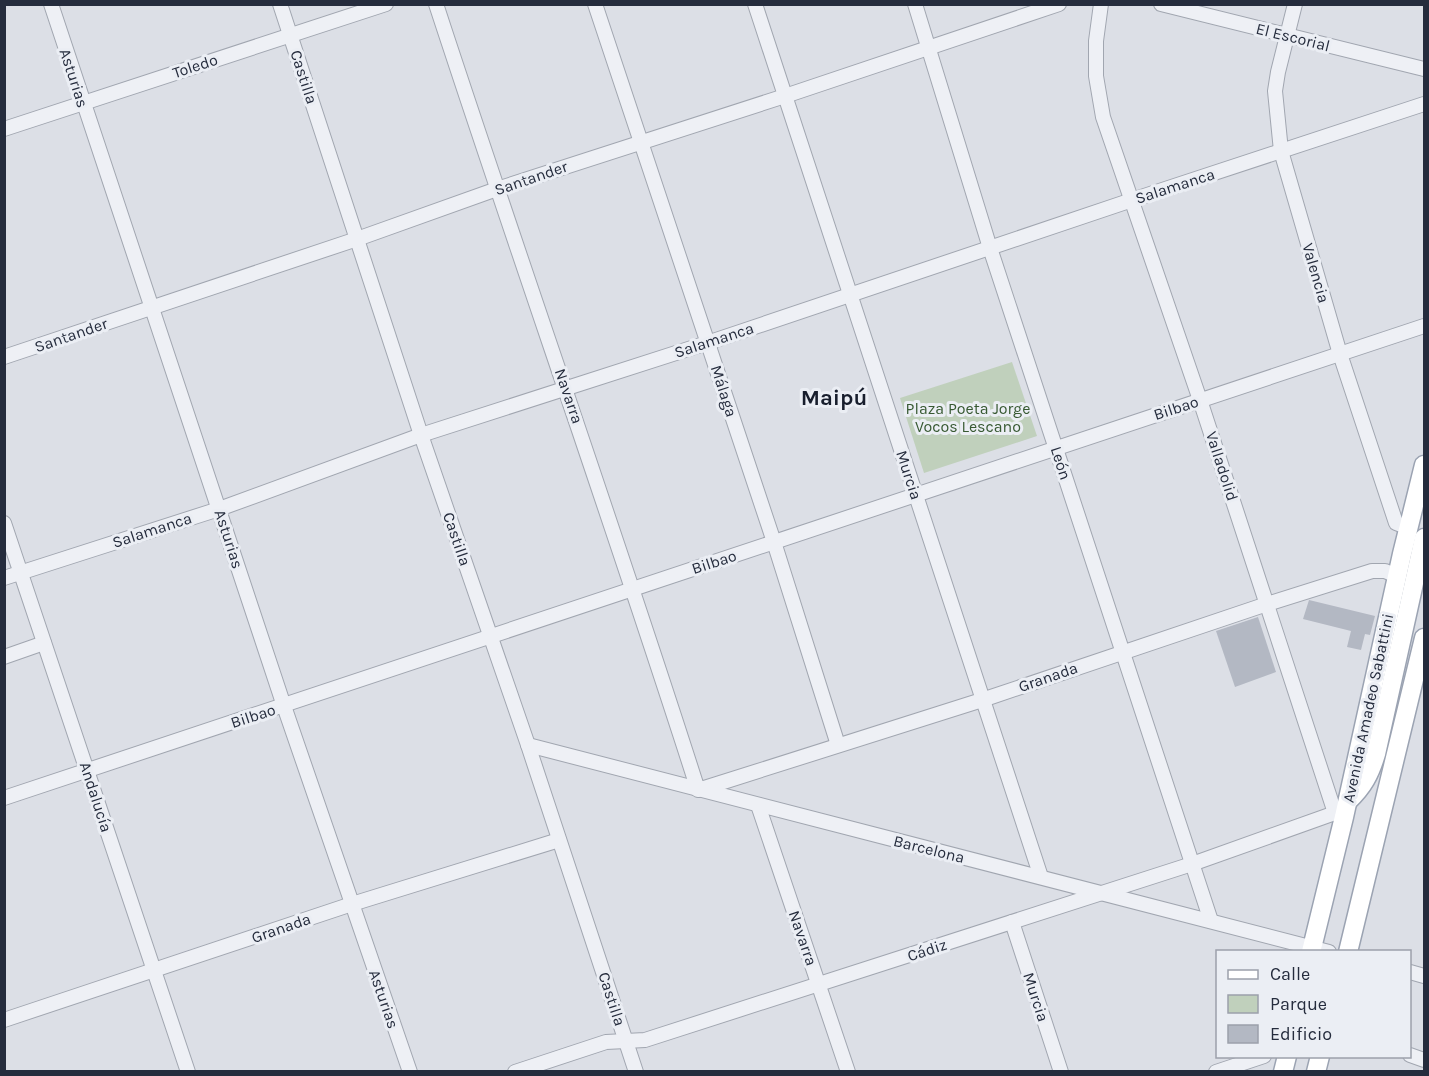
<svg xmlns="http://www.w3.org/2000/svg" width="1429" height="1076" font-family="Karla,sans-serif">
<style>
.green{fill:#c0d0bc}
.building{fill:#b3b8c3}
.lines{fill:none;stroke-linecap:round;stroke-linejoin:round}
.minor-casing{stroke:#a1a6b0;stroke-width:16}
.major-casing{stroke:#9ba3b2;stroke-width:21}
.minor{stroke:#eef0f5;stroke-width:14}
.major{stroke:#fff;stroke-width:18}
.labels{text-anchor:middle;dominant-baseline:central;stroke-width:6;stroke-linejoin:round;paint-order:stroke}
.street-label{font-size:16px;fill:#252c3d;stroke:#ebeef4}
.park-label{font-size:16px;fill:#375932;stroke:#ebeef4}
.district-label{font-size:22px;font-weight:bold;fill:#181e2d;stroke:#ebeef4}
</style>
<rect width="100%" height="100%" fill="#dcdfe6"/>
<polygon class="green" points="1012,362 1037,436 924,473 900,398"/>
<g class="building">
<polygon points="1309,600 1375,616 1370,635 1365,634 1361,650 1347,647 1351,631 1303,619"/>
<polygon points="1258,617 1276,672 1235,687 1216,631"/>
</g>
<g class="lines">
<defs>
<g id="minor">
<polyline points="51,4 284,706 410,1072"/>
<polyline points="280,4 421,435 528,745 636,1072"/>
<path d="M 436,4 C 522,267 614,527 698,790 L 982,700 L 1267,604 L 1372,571 L 1385,571 L 1397,576"/>
<polyline points="595,4 774,542 838,745"/>
<polyline points="755,4 1041,877"/>
<polyline points="915,4 990,248 1211,921"/>
<polyline points="1101,4 1096,41 1096,76 1103,117 1200,400 1335,813 1342,816"/>
<polyline points="1161,4 1424,69"/>
<polyline points="1295,4 1278,72 1275,91 1281,151 1340,354 1396,523 1409,528"/>
<polyline points="4,129 386,4"/>
<polyline points="4,357 357,239 497,189 785,96 1059,4"/>
<polyline points="4,523 188,1072"/>
<polyline points="4,578 219,509 421,435 707,343 1132,200 1424,104"/>
<polyline points="4,657 44,643"/>
<polyline points="528,745 1329,952"/>
<polyline points="4,798 1424,326"/>
<polyline points="758,805 848,1072"/>
<polyline points="1012,922 1061,1072"/>
<polyline points="1410,972 1424,976"/>
<polyline points="4,1020 352,904 559,840"/>
<polyline points="1410,1055 1424,1060"/>
<polyline points="515,1072 606,1042 645,1040 1192,864 1335,813"/>
<polyline points="1216,1072 1264,1056"/>
</g>
<g id="major">
<path d="M 1348,801 C 1363,787 1370,774 1376,754 L 1424,538"/>
<polyline points="1311,952 1344,817 1402,554 1424,465"/>
<polyline points="1348,952 1424,638"/>
<polyline points="1283,1072 1287,1056"/>
<polyline points="1316,1072 1320,1056"/>
</g>
</defs>
<use href="#minor" class="minor-casing"/>
<use href="#major" class="major-casing"/>
<use href="#minor" class="minor"/>
<use href="#major" class="major"/>
</g>
<g class="labels">
<g class="street-label">
<text transform="translate(1293 37) rotate(14)">El Escorial</text>
<text transform="translate(195 66) rotate(-18)">Toledo</text>
<text transform="translate(304 77) rotate(72)">Castilla</text>
<text transform="translate(74 78) rotate(72)">Asturias</text>
<text transform="translate(531 178) rotate(-19)">Santander</text>
<text transform="translate(1175 186) rotate(-18)">Salamanca</text>
<text transform="translate(1316 273) rotate(74)">Valencia</text>
<text transform="translate(71 335) rotate(-19)">Santander</text>
<text transform="translate(714 340) rotate(-18)">Salamanca</text>
<text transform="translate(724 391) rotate(72)">Málaga</text>
<text transform="translate(569 396) rotate(71)">Navarra</text>
<text transform="translate(1176 408) rotate(-18)">Bilbao</text>
<text transform="translate(1061 463) rotate(72)">León</text>
<text transform="translate(1222 466) rotate(72)">Valladolid</text>
<text transform="translate(909 475) rotate(72)">Murcia</text>
<text transform="translate(152 530) rotate(-18)">Salamanca</text>
<text transform="translate(229 539) rotate(72)">Asturias</text>
<text transform="translate(457 539) rotate(71)">Castilla</text>
<text transform="translate(714 562) rotate(-18)">Bilbao</text>
<text transform="translate(1048 677) rotate(-19)">Granada</text>
<text transform="translate(1368 708) rotate(-78)">Avenida Amadeo Sabattini</text>
<text transform="translate(253 716) rotate(-18)">Bilbao</text>
<text transform="translate(96 797) rotate(72)">Andalucía</text>
<text transform="translate(929 849) rotate(14)">Barcelona</text>
<text transform="translate(281 928) rotate(-19)">Granada</text>
<text transform="translate(803 938) rotate(71)">Navarra</text>
<text transform="translate(927 950) rotate(-18)">Cádiz</text>
<text transform="translate(1036 997) rotate(72)">Murcia</text>
<text transform="translate(384 999) rotate(71)">Asturias</text>
<text transform="translate(612 999) rotate(72)">Castilla</text>
</g>
<g class="park-label">
<text x="968" y="408">Plaza Poeta Jorge<tspan x="968" dy="18">Vocos Lescano</tspan></text>
</g>
<g class="district-label">
<text x="834" y="398">Maipú</text>
</g>
</g>
<rect width="1429" height="1076" fill="none" stroke="#252c3d" stroke-width="12"/>
<rect x="1216" y="950" width="195" height="108" fill="#ebeef4" stroke="#9ca0ab" stroke-width="1.5"/>
<rect x="1228" y="970" width="30" height="9" fill="#ffffff" stroke="#9ca0ab" stroke-width="1.5"/>
<text x="1270" y="980" font-size="18" fill="#252c3d">Calle</text>
<rect x="1228" y="995" width="30" height="18" fill="#c0d0bc" stroke="#9ca0ab" stroke-width="1.5"/>
<text x="1270" y="1010" font-size="18" fill="#252c3d">Parque</text>
<rect x="1228" y="1025" width="30" height="18" fill="#b3b8c3" stroke="#9ca0ab" stroke-width="1.5"/>
<text x="1270" y="1040" font-size="18" fill="#252c3d">Edificio</text>
</svg>
